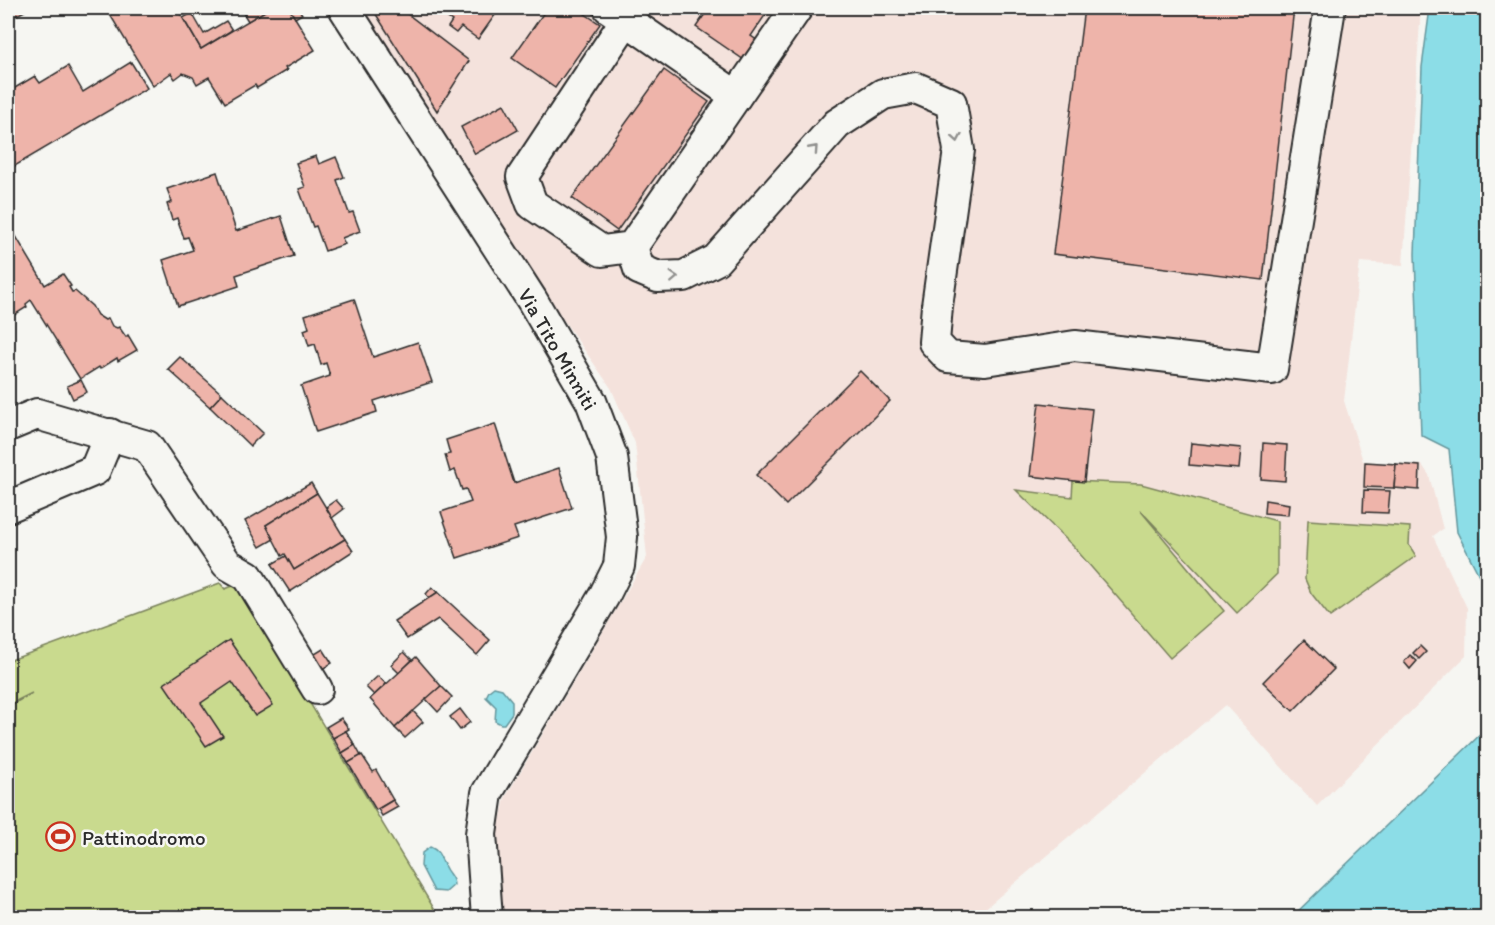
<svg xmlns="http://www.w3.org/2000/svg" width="1495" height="925" font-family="Itim,sans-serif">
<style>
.built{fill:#f4e2dc}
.green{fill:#c9da8e;stroke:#7a825c;stroke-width:1.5}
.water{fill:#8cdde7;stroke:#65969c;stroke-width:1.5}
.building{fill:#eeb4aa;stroke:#2b2b2b;stroke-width:1.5}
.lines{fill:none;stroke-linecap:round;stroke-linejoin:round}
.minor-casing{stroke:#2b2b2b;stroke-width:34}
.minor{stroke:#f6f6f2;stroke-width:30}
.oneway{stroke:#90908e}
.labels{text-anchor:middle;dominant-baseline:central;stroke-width:5;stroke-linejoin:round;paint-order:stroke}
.street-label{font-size:21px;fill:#2b2b2b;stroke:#f6f6f2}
.poi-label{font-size:21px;fill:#2b2b2b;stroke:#f6f6f2;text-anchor:start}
</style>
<rect width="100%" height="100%" fill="#f6f6f2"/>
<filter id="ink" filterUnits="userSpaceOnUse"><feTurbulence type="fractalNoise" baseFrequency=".0167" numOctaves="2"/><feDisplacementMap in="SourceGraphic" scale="12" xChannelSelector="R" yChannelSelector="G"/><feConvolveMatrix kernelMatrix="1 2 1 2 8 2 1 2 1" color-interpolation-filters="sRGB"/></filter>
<g filter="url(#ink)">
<polygon class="built" points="361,8 1421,8 1403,265 1360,262 1344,401 1363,461 1422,465 1429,475 1443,529 1433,536 1467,608 1466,656 1317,806 1225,705 975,917 505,917 500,899 494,848 505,798 647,557 635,443 611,388 471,188"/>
<g class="green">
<polygon points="1073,481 1141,484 1277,521 1277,574 1237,613 1140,510 1224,611 1170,658 1073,546 1016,490 1072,497"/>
<polygon points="1308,520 1410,527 1409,545 1416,556 1330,617 1311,593 1305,579"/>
<polygon points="220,583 225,589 238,584 439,917 8,917 8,707 32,693 12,703 8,699 8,661"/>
</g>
<g class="water">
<polygon points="1430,8 1487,8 1487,591 1457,532 1449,449 1421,435 1415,254 1422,67"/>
<polygon points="494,687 502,689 512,701 512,713 504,724 501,724 495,721 496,707 486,697 489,691"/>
<polygon points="1487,728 1487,917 1292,917"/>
<path d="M 430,847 C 440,851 440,857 445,867 C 448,874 454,877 454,885 L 446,892 L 434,891 L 421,866 L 422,853 Z"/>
</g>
<g class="building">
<polygon points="8,8 30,8 8,20"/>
<polygon points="106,8 177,8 201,49 270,8 289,8 315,50 285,68 287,70 257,88 255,85 225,103 209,77 197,84 193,77 183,73 175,79 171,73 153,86"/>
<polygon points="248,8 270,8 248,21 242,11"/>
<polygon points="289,8 298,8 302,14 295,18"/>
<polygon points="372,8 408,8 405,12 469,61 437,111"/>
<polygon points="446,8 500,8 478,39 461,27 456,33 448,27 452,21 442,14"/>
<polygon points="547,8 576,8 600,24 555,88 512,58"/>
<polygon points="709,8 770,8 751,36 764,45 750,64 696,27"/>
<polygon points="1084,8 1294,8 1263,280 1053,254"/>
<polygon points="192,13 204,34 226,21 232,30 201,49 183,18"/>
<polygon points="131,62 147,88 8,170 8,92 35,76 40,83 68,66 83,92"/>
<polygon points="664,70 709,102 617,231 572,198"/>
<polygon points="504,104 518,130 475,154 461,127"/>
<polygon points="316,156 319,164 336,157 344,177 337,180 349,213 353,212 360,231 342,238 345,244 325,251 316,226 313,227 299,189 305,187 296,163"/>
<polygon points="217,172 236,231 281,216 294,256 236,275 239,286 178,306 163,260 193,250 188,237 184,238 177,218 172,220 167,204 172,202 167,189"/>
<polygon points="8,223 45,285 63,274 71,286 69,287 72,292 75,291 92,306 97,315 105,320 108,318 112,326 117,328 119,327 126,337 128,335 137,350 118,361 117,358 100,369 99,367 80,379 31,300 26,304 27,307 8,319"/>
<polygon points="354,299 373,357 418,342 432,382 374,401 377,412 316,432 301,386 330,376 326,363 321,365 315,344 309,346 304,330 309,328 305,315"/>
<polygon points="180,357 222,394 210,407 168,369"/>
<polygon points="860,371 890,401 786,505 756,475"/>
<polygon points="81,380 87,392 73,399 67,386"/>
<polygon points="222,394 263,433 250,446 210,407"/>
<polygon points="1039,403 1092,409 1084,482 1030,476"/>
<polygon points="495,424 514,483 559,468 572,508 514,527 518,538 457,558 441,512 471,502 466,489 462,490 455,470 450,472 445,455 450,454 446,440"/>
<polygon points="1191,443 1241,448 1239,469 1189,465"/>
<polygon points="1263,443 1287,445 1285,481 1261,479"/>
<polygon points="1365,462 1396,464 1394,488 1364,487"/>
<polygon points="1396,464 1420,466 1419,490 1394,488"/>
<polygon points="311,483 317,493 266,525 274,539 260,547 245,521"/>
<polygon points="1364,490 1390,491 1388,513 1363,512"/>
<polygon points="317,493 345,539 294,570 285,554 282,556 266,525"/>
<polygon points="336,500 344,509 332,518 326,507"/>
<polygon points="1265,500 1289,504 1288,515 1264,513"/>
<polygon points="345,539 353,551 290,592 272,564 286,556 294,570"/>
<polygon points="432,587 438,592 429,598 426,594"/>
<polygon points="438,592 490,640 477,655 438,619 407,639 394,621"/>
<polygon points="229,640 273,705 255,716 232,682 201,703 223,736 206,746 164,684"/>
<polygon points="1304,640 1334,669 1293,711 1263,682"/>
<polygon points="1420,646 1426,652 1419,659 1413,653"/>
<polygon points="323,649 332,663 319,671 310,657"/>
<polygon points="404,652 412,660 399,673 391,665"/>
<polygon points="1410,655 1417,661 1410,669 1404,662"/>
<polygon points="416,657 441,686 395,728 370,699"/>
<polygon points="378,676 386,684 374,695 366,687"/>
<polygon points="441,686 452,697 438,712 426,699"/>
<polygon points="460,709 470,722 460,730 450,717"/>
<polygon points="413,711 423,722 405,738 395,728"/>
<polygon points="341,718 349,729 333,738 326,727"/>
<polygon points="346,731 355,745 342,753 333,738"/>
<polygon points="355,745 361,756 348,763 342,753"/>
<polygon points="362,755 373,772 376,770 393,800 376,810 348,763"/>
<polygon points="393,800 398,807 382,816 378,809"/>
</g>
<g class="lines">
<defs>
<g id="minor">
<polyline points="344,8 532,300 591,401 612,457 622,537 619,566 604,596 487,793 481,834 487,918"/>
<polyline points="609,8 736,96"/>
<polyline points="626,20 522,177 532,204 602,251 632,247 797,8"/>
<polyline points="632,247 639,269 658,277 684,276 716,260 837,124 883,94 916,88 951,103 959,150 937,306 934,342 948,357 985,360 1075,346 1272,369 1330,8"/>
<polyline points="8,426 37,414 147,446 227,564 248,576 317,689"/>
<polyline points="8,507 95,470 110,434"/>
</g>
</defs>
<use href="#minor" class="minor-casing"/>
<use href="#minor" class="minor"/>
</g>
<defs><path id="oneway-chevron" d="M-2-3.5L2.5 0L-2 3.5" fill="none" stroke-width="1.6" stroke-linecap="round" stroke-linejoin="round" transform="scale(1.5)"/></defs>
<g class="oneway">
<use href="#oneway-chevron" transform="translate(957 138) rotate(80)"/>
<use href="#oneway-chevron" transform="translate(814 149) rotate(-48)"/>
<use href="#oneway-chevron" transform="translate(674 277) rotate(-3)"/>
</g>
</g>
<defs>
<symbol id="stadium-ring" viewBox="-11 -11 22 22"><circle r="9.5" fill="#f6f6f2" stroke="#c8321e" stroke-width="1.5"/><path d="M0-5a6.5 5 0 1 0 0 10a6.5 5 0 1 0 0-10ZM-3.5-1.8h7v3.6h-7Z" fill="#c8321e"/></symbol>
</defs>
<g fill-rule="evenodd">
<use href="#stadium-ring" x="44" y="820" width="33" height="33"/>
</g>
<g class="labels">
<g class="street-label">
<text transform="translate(558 349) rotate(60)">Via Tito Minniti</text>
</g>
<g class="poi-label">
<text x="82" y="837">Pattinodromo</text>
</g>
</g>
<rect width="1495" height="925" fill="none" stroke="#f6f6f2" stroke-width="30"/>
<rect x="15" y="15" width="1465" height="895" fill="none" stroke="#2b2b2b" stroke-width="2" filter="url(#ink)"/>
</svg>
